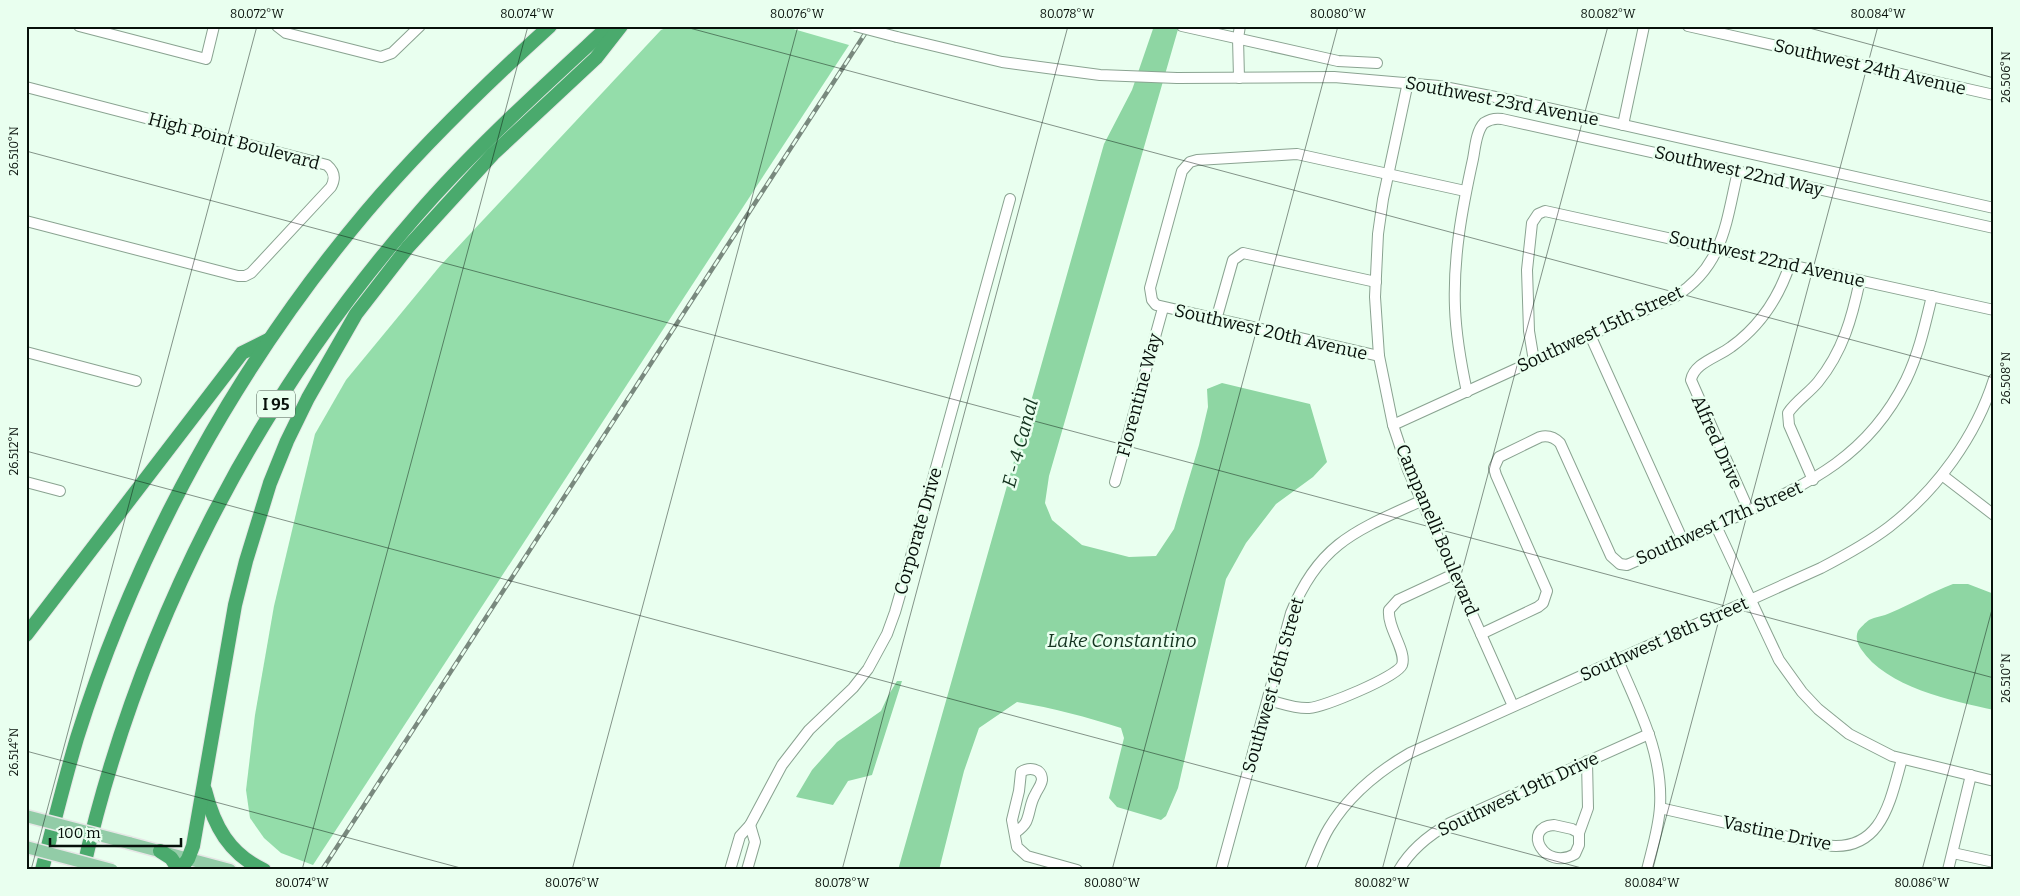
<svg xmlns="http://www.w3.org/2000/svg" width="2020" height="896" font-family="Bitter,serif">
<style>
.forest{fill:#94ddaa}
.water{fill:#8ed6a3}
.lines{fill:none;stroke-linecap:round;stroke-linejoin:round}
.minor-casing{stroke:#8aa391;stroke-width:12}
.major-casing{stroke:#e6e7e6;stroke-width:15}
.highway-casing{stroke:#e6e7e6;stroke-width:16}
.minor{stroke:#fff;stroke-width:10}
.major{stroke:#92cca7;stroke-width:12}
.highway{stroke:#4aaa6d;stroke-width:14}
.rail-casing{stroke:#79897e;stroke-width:4.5}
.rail{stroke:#e9ffef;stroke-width:2.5;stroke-dasharray:8;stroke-linecap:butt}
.minor-bridge-casing{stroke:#8aa391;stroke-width:12;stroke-linecap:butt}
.major-bridge-casing{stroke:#e6e7e6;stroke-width:15;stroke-linecap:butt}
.minor-bridge{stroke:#fff;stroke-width:10}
.major-bridge{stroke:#92cca7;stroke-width:12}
.ticks{fill:none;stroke:#07100a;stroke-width:1;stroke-opacity:0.45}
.labels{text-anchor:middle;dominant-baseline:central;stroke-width:5;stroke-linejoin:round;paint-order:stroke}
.shield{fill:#e9ffef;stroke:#4b584f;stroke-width:1}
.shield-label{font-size:16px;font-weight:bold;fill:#07100a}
.street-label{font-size:18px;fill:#07100a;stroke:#e9ffef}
.water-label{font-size:19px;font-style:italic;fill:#14341f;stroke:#e9ffef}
.neatline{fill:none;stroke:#07100a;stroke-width:2}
.ticks-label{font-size:12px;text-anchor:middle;fill:#07100a}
</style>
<rect width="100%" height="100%" fill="#e9ffef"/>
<polygon class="forest" points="670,26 783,26 849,45 313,865 281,853 264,838 250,818 246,790 255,715 274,606 315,434 346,380 440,266 661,30"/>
<g class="water">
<path d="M 1154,26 L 1179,26 L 1049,476 L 1045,503 L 1052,520 L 1082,545 L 1129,557 L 1156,556 L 1174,529 L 1199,445 L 1208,407 L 1207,389 L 1222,383 L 1310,404 L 1327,462 L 1313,477 L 1276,504 L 1246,543 L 1226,579 L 1178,788 L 1166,816 L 1161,820 L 1117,807 L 1109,798 L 1124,738 L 1121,728 C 1087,717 1053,708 1017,702 L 979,728 L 964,771 L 939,870 L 898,870 L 1104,144 L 1132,90 Z"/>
<path d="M 1953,584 L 1968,584 L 1994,594 L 1994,710 C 1952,701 1886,687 1861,649 C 1858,644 1855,638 1858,631 C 1860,628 1866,622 1869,620 C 1875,617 1884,616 1890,613 C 1912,604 1931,592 1953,584 Z"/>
<polygon points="897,681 902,681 872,775 848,781 833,805 796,797 812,770 837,742 881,711 888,696"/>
</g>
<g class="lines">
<defs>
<g id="minor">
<polyline points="79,26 206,59 214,26"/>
<polyline points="277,26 286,33 381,57 392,53 420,26"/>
<polyline points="1182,26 1338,61 1377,63"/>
<polyline points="1688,26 1994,95"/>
<polyline points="897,37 1002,62 1100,75 1177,78 1334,77 1439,86 1521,102 1994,208"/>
<polyline points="1239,78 1238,38 1240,26"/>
<polyline points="1408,82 1383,199 1378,234 1375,297 1379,356 1393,425 1408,470 1513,706"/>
<path d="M 26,87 L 327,165 C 334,171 336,178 331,187 L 251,273 L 245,276 L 238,276 L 26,221"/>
<polyline points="1623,125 1644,26"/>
<polyline points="1216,320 1233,260 1243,253 1376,282"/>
<polyline points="1590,335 1683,541"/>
<polyline points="26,352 136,381"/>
<polyline points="1379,356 1156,305 1152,300 1150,288 1182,171 1190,162 1197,160 1297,154 1465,191"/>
<polyline points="1534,361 1529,331 1527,270 1532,223 1538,214 1545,211 1994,310"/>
<path d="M 1467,392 C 1461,364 1456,336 1455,308 C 1453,257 1462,209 1473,159 C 1475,149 1476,131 1484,123 C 1490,119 1496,118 1502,119 L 1994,228"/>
<path d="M 1393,425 L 1676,296 C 1724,265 1726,222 1738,171"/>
<polyline points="1942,475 1994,515"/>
<path d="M 1813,480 L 1789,425 L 1788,413 C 1796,401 1809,393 1818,382 C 1843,351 1852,318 1860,280"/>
<polyline points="26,482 60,491"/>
<polyline points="1115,482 1163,308"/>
<path d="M 1749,511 L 1691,380 C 1694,363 1718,357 1731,347 C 1759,327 1779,297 1790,264"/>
<polyline points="1716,526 1779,660 1802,692 1818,709 1849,734 1892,756 1994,781"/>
<path d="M 1481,634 L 1538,607 L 1543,603 L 1547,591 L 1496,475 L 1494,468 L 1499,457 L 1540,437 C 1548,435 1554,437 1560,443 L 1611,556 L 1620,564 L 1627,565 C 1664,549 1701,532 1738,516 C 1812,482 1868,456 1906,380 C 1919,353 1925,325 1932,296"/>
<path d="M 1618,660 C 1638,708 1663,752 1660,806 C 1659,827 1652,849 1647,870"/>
<path d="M 1268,700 C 1281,703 1295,709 1309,708 C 1324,707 1397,677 1402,665 C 1407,651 1387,628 1389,610 L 1398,600 L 1454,574"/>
<path d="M 1660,808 L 1824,845 C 1882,854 1890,801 1902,759"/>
<path d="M 1554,825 L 1572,829 L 1579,833 L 1579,845 L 1575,854 C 1544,872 1521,827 1554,825 Z"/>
<path d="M 1015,833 C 1019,830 1024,826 1026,822 C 1030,814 1030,803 1035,795 C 1037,790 1041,786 1042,780 C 1042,768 1029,767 1021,772 L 1019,791 L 1012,820 L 1017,847 L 1027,856 L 1077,870"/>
<polyline points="1579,833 1588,808 1587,761"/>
<polyline points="1953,853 1994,862"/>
<polyline points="730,870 740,836 750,825 782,765 809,730 853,688 868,669 887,634 895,612 926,504 1010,199"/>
<polyline points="747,870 755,842 750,825"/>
<path d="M 1221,870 L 1291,613 C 1319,543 1357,530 1421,501"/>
<path d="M 1310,870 C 1316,856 1321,841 1329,828 C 1349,795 1377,772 1410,753 L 1821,568 C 1844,556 1868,543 1889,527 C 1937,490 1976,436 1994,379"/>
<path d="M 1399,870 C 1411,849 1429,835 1450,823 L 1649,734"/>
<polyline points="1948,870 1971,775"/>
</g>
<polyline id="major" points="129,843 230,870"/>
<g id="highway">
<polyline points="26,635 242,353 268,340"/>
<path d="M 205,790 C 214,826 229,854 264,870"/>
<polyline points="160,851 171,858 179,870"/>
<path d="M 42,870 C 53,826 64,782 77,738 C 137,547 237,365 366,212 C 423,145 485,85 550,26"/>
<path d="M 83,870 C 138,628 254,402 417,215 C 476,147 543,87 609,26"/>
<polyline points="180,870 188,859 193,846 235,605 246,561 270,483 287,441 308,398 356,314 408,247 493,154 596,58 621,26"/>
</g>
</defs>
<use href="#minor" class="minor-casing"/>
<use href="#major" class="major-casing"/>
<use href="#highway" class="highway-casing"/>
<use href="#minor" class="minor"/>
<use href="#major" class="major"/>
<use href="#highway" class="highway"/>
<defs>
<polyline id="rail" points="322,870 870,26"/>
</defs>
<use href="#rail" class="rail-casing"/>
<use href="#rail" class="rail"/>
<defs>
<polyline id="minor-bridge" points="855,26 897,37"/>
<g id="major-bridge">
<polyline points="26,816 129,843"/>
<polyline points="26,847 112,870"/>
</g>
</defs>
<use href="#minor-bridge" class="minor-bridge-casing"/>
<use href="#major-bridge" class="major-bridge-casing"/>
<use href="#minor-bridge" class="minor-bridge"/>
<use href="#major-bridge" class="major-bridge"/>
</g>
<path class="ticks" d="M 682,26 L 1994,378M 1802,26 L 1994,78M 26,151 L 1994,678M 26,451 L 1589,870M 26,751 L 468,870M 31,870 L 257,26M 302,870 L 528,26M 572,870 L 798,26M 842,870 L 1068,26M 1112,870 L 1338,26M 1382,870 L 1608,26M 1652,870 L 1878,26M 1922,870 L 1994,602"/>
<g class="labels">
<rect class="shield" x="257" y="390.5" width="38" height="27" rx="4"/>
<g class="shield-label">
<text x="276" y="404">I 95</text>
</g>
<g class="street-label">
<text transform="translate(1870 67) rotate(13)">Southwest 24th Avenue</text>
<text transform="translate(1502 101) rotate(11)">Southwest 23rd Avenue</text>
<text transform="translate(234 141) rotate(15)">High Point Boulevard</text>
<text transform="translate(1739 171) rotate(13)">Southwest 22nd Way</text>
<text transform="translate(1767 259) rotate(13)">Southwest 22nd Avenue</text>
<text transform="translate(1600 329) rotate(-25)">Southwest 15th Street</text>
<text transform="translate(1271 332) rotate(13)">Southwest 20th Avenue</text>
<text transform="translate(1139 395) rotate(-75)">Florentine Way</text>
<text transform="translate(1717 442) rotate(66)">Alfred Drive</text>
<text transform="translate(1719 523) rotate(-24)">Southwest 17th Street</text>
<text transform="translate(1437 530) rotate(67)">Campanelli Boulevard</text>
<text transform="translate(918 531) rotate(-74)">Corporate Drive</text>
<text transform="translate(1664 639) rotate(-24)">Southwest 18th Street</text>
<text transform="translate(1273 685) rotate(-74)">Southwest 16th Street</text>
<text transform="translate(1518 794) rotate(-25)">Southwest 19th Drive</text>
<text transform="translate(1777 833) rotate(12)">Vastine Drive</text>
</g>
<g class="water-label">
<text transform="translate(1020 443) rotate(-75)">E - 4 Canal</text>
<text x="1122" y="640">Lake Constantino</text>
</g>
</g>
<rect width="2020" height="896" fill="none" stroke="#e9ffef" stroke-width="55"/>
<path d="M50 838v8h131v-8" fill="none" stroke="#07100a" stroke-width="2.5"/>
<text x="58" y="838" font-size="15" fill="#07100a" stroke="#e9ffef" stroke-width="4" paint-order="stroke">100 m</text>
<rect x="28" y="28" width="1964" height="840" class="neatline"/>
<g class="ticks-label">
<text x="257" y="18">80.072°W</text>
<text x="527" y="18">80.074°W</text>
<text x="797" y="18">80.076°W</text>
<text x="1067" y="18">80.078°W</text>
<text x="1338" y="18">80.080°W</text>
<text x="1608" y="18">80.082°W</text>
<text x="1878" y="18">80.084°W</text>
<text transform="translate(2006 77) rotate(-90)" y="4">26.506°N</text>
<text transform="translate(14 151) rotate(-90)" y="4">26.510°N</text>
<text transform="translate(2006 378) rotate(-90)" y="4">26.508°N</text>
<text transform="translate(14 451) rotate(-90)" y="4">26.512°N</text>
<text transform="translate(2006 678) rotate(-90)" y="4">26.510°N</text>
<text transform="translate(14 752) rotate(-90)" y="4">26.514°N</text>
<text x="302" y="887">80.074°W</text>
<text x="572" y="887">80.076°W</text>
<text x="842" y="887">80.078°W</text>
<text x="1112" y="887">80.080°W</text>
<text x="1382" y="887">80.082°W</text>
<text x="1652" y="887">80.084°W</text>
<text x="1922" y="887">80.086°W</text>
</g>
</svg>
